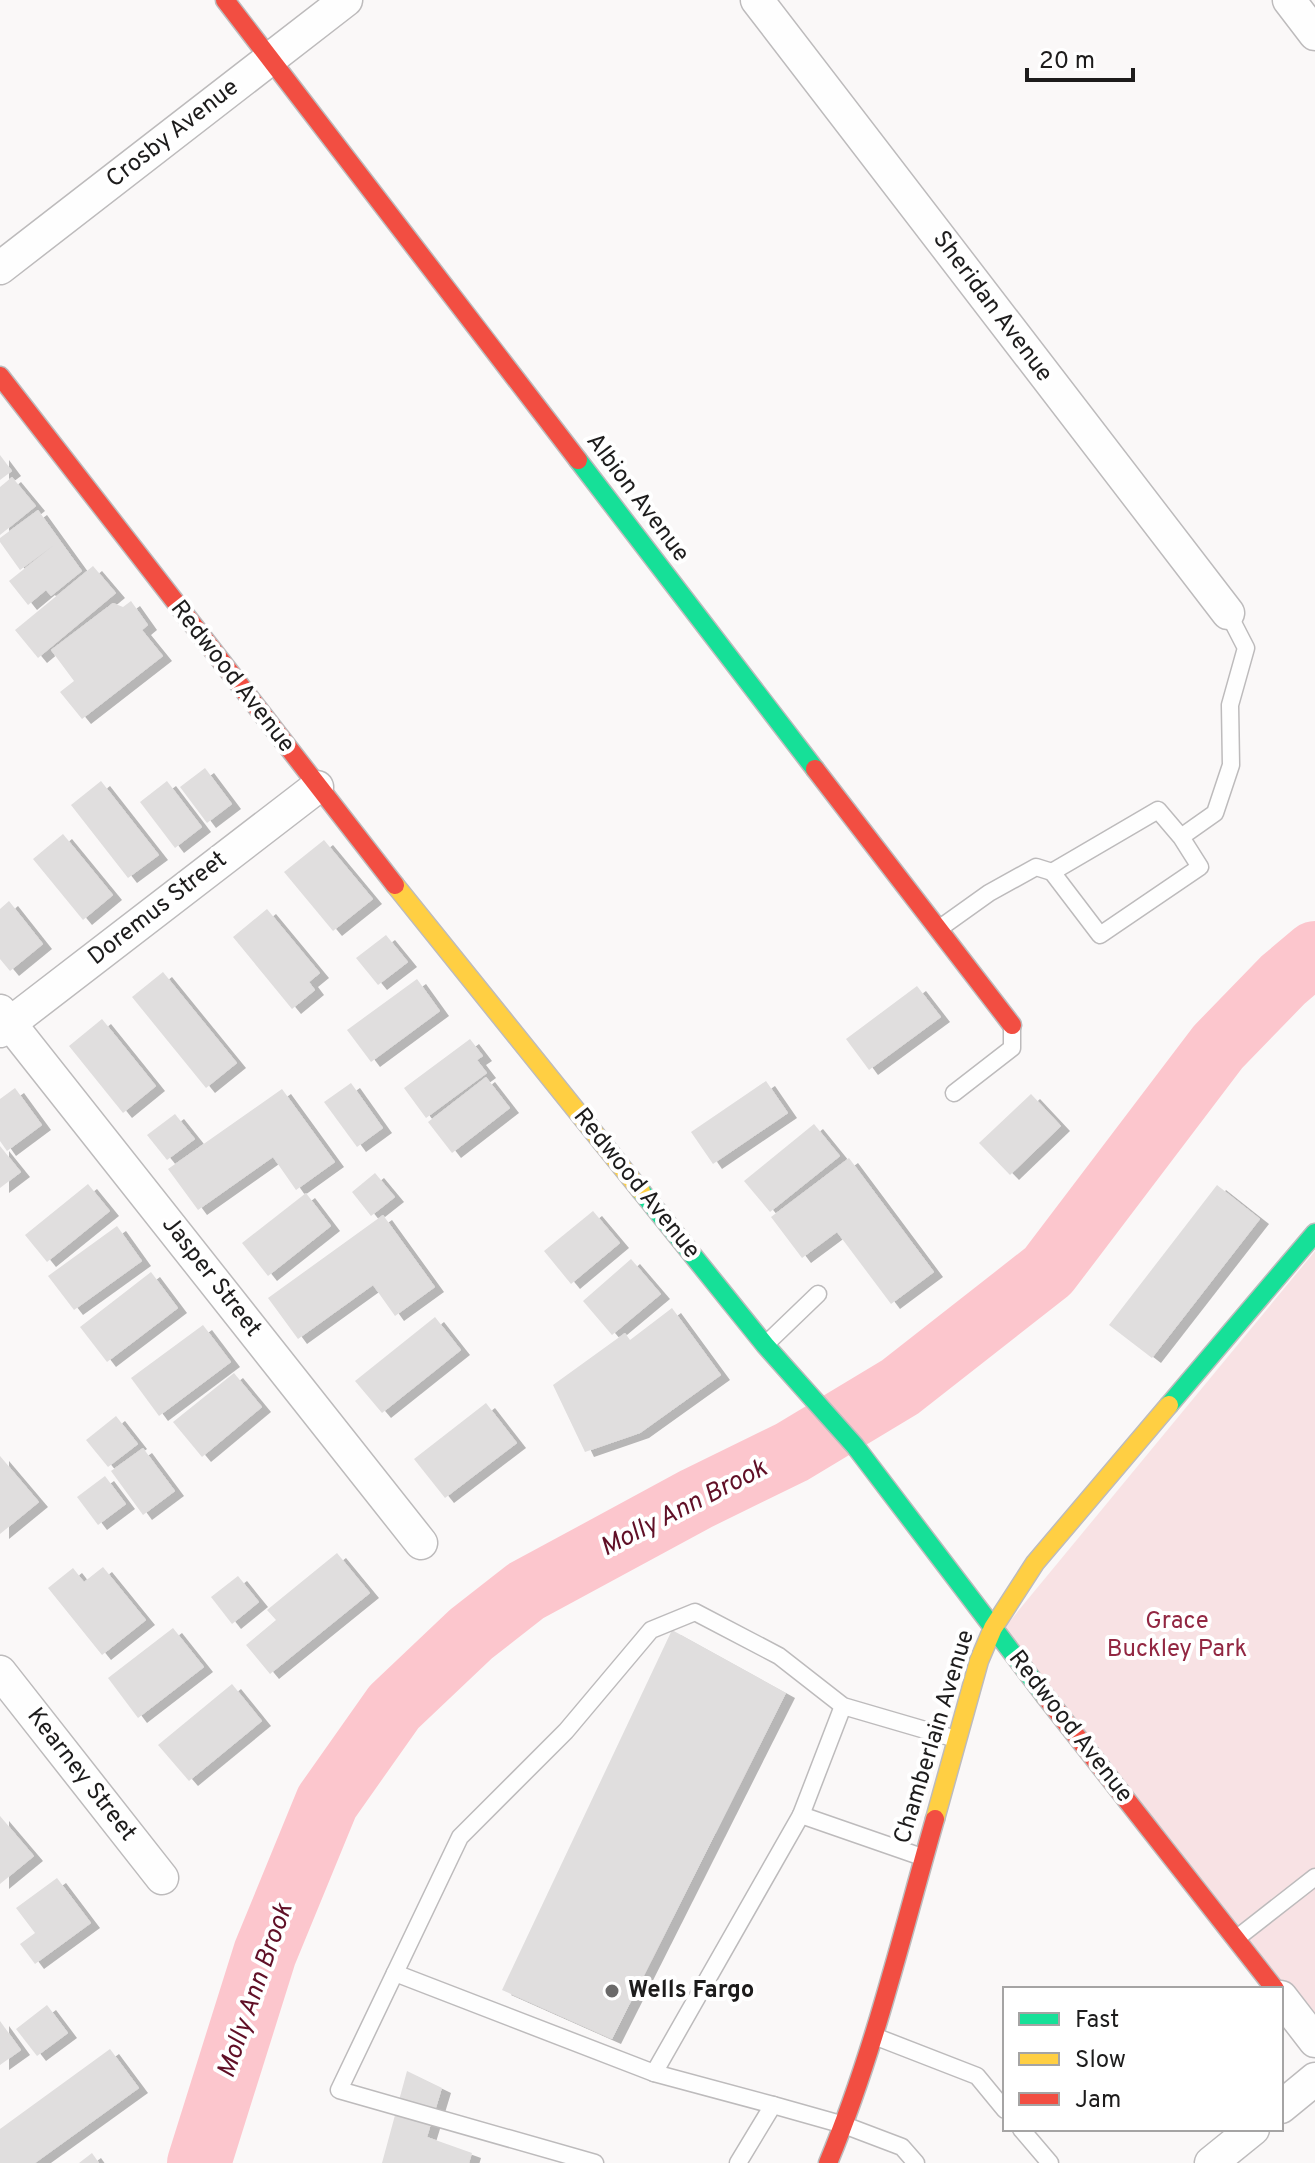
<svg xmlns="http://www.w3.org/2000/svg" width="1315" height="2163" font-family="Overpass,sans-serif">
<style>
.green{fill:#f8e2e4}
.lines{fill:none;stroke-linecap:round;stroke-linejoin:round}
.river{stroke:#fcc6cd;stroke-width:64}
.building{fill:#e0dede;filter:url(#shadow)}
.lane-casing{stroke:#bdbbbc;stroke-width:19}
.street-casing{stroke:#bdbbbc;stroke-width:35}
.fast-casing{stroke:#bdbbbc;stroke-width:21}
.slow-casing{stroke:#bdbbbc;stroke-width:21}
.jam-casing{stroke:#bdbbbc;stroke-width:21}
.lane{stroke:#fefefe;stroke-width:16}
.street{stroke:#fefefe;stroke-width:32}
.fast{stroke:#16e098;stroke-width:18}
.slow{stroke:#ffcf43;stroke-width:18}
.jam{stroke:#f24e42;stroke-width:18}
.poi-dot{fill:#6a6969;stroke:#fff;stroke-width:3}
.labels{text-anchor:middle;dominant-baseline:central;stroke-width:8;stroke-linejoin:round;paint-order:stroke}
.street-label{font-size:24px;fill:#1d1c1c;stroke:#fff}
.park-label{font-size:24px;fill:#922742;stroke:#fff}
.poi-label{font-size:24px;font-weight:bold;fill:#1d1c1c;stroke:#fff;text-anchor:start}
.water-label{font-size:26px;font-style:italic;fill:#600f26;stroke:#fff}
</style>
<defs>
<filter id="shadow"><feDropShadow dx="9" dy="5" stdDeviation="0" flood-color="#0004"/></filter>
</defs>
<rect width="100%" height="100%" fill="#faf8f8"/>
<polygon class="green" points="1315,1251 1315,2030 1000,1633"/>
<g class="lines">
<polyline class="river" points="199,2163 265,1953 327,1802 394,1707 471,1634 526,1591 696,1499 792,1452 900,1387 1048,1271 1218,1047 1283,980 1315,953"/>
</g>
<g class="building">
<polygon points="0,455 12,471 0,480"/>
<polygon points="12,477 36,506 0,535 0,487"/>
<polygon points="38,510 82,571 51,596 46,590 28,605 9,581 54,545 20,570 0,542 0,538"/>
<polygon points="93,566 116,593 38,658 15,630"/>
<polygon points="131,601 148,625 142,630 163,656 82,719 60,692 74,681 51,650 113,603 123,607"/>
<polygon points="205,768 232,804 207,823 180,787"/>
<polygon points="101,781 159,855 128,878 71,805"/>
<polygon points="167,781 202,827 175,848 140,802"/>
<polygon points="63,834 113,895 83,920 33,859"/>
<polygon points="324,840 373,899 333,931 284,872"/>
<polygon points="9,901 43,944 10,971 0,959 0,909"/>
<polygon points="267,909 320,973 309,982 315,990 292,1009 233,937"/>
<polygon points="386,935 408,962 378,985 356,958"/>
<polygon points="163,972 237,1063 206,1088 132,997"/>
<polygon points="417,979 440,1011 371,1062 347,1030"/>
<polygon points="917,986 941,1017 869,1070 846,1039"/>
<polygon points="102,1019 156,1086 123,1113 69,1046"/>
<polygon points="470,1039 483,1056 477,1060 487,1073 426,1118 404,1088"/>
<polygon points="486,1077 510,1108 452,1153 428,1122"/>
<polygon points="766,1081 788,1113 713,1164 691,1132"/>
<polygon points="351,1083 383,1128 357,1147 324,1102"/>
<polygon points="15,1088 42,1125 7,1151 0,1141 0,1099"/>
<polygon points="282,1089 335,1162 296,1190 273,1157 198,1210 168,1169"/>
<polygon points="1031,1094 1061,1126 1010,1175 979,1143"/>
<polygon points="175,1114 195,1139 167,1160 147,1135"/>
<polygon points="814,1124 840,1156 770,1212 744,1181"/>
<polygon points="0,1146 21,1172 0,1188"/>
<polygon points="849,1158 934,1272 891,1304 837,1232 802,1258 771,1217"/>
<polygon points="375,1173 395,1197 371,1216 352,1192"/>
<polygon points="88,1184 110,1211 47,1262 25,1235"/>
<polygon points="1217,1185 1260,1219 1152,1358 1109,1325"/>
<polygon points="306,1193 331,1226 268,1276 242,1243"/>
<polygon points="593,1211 620,1243 571,1284 544,1251"/>
<polygon points="383,1215 435,1287 395,1316 373,1285 298,1339 268,1298"/>
<polygon points="117,1226 142,1261 74,1310 48,1276"/>
<polygon points="631,1259 661,1294 612,1335 583,1301"/>
<polygon points="151,1272 178,1308 107,1362 80,1327"/>
<polygon points="672,1308 721,1375 640,1433 585,1452 553,1385 625,1333 630,1340"/>
<polygon points="435,1317 461,1350 382,1413 355,1381"/>
<polygon points="203,1325 231,1362 159,1416 131,1378"/>
<polygon points="234,1373 262,1407 202,1457 173,1422"/>
<polygon points="486,1403 517,1443 445,1498 414,1459"/>
<polygon points="116,1416 138,1444 108,1467 86,1440"/>
<polygon points="143,1448 175,1491 143,1515 111,1471"/>
<polygon points="0,1456 39,1502 0,1534"/>
<polygon points="105,1476 126,1504 98,1525 77,1497"/>
<polygon points="337,1553 370,1593 270,1674 246,1645 276,1620 267,1610"/>
<polygon points="103,1567 146,1620 102,1655 48,1588 73,1568 84,1582"/>
<polygon points="238,1576 259,1602 232,1624 211,1597"/>
<polygon points="173,1628 204,1667 138,1718 108,1678"/>
<polygon points="672,1630 786,1693 612,2039 502,1990"/>
<polygon points="232,1684 262,1721 189,1781 158,1745"/>
<polygon points="0,1816 34,1856 0,1884"/>
<polygon points="57,1878 91,1923 35,1964 20,1944 35,1933 16,1908"/>
<polygon points="47,2005 68,2033 37,2056 16,2029"/>
<polygon points="0,2021 21,2050 0,2065"/>
<polygon points="110,2049 139,2088 35,2163 0,2163 0,2129"/>
<polygon points="407,2071 442,2088 427,2137 472,2153 469,2163 382,2163"/>
<polygon points="92,2153 99,2163 79,2163"/>
</g>
<g class="lines">
<defs>
<g id="lane">
<polyline points="1181,837 1158,810 1052,872 1100,935 1200,867 1181,837 1215,813 1231,765 1230,705 1246,648 1228,613"/>
<polyline points="940,928 989,893 1036,867 1052,872"/>
<polyline points="954,1093 1012,1048 1012,1026"/>
<polyline points="767,1343 818,1294"/>
<polyline points="801,1815 843,1706"/>
<polyline points="1237,1938 1315,1877"/>
<polyline points="395,1973 654,2073 801,1815 922,1857"/>
<polyline points="874,2036 977,2076 1005,2110"/>
<polyline points="654,2073 773,2105"/>
<polyline points="1021,2129 1050,2163"/>
<polyline points="595,2163 339,2090 460,1837 566,1731 651,1630 695,1612 779,1656 843,1706 956,1739"/>
<polyline points="738,2163 773,2105 844,2125 902,2147 916,2163"/>
</g>
<g id="street">
<polyline points="757,0 1228,613"/>
<polyline points="1289,0 1315,34"/>
<polyline points="0,268 346,0"/>
<polyline points="0,1011 421,1543"/>
<polyline points="0,1031 317,787"/>
<polyline points="0,1672 162,1878"/>
<polyline points="1281,1997 1315,2041"/>
<polyline points="1281,2107 1315,2079"/>
<polyline points="1211,2163 1253,2129"/>
</g>
<g id="fast">
<polyline points="578,460 815,769"/>
<polyline points="641,1191 765,1345 855,1446 1045,1696"/>
<polyline points="1169,1405 1315,1233"/>
</g>
<g id="slow">
<polyline points="395,885 641,1191"/>
<polyline points="935,1819 979,1661 993,1628 1035,1563 1169,1405"/>
</g>
<g id="jam">
<polyline points="225,0 578,460"/>
<polyline points="0,376 395,885"/>
<polyline points="815,769 1012,1025"/>
<polyline points="1045,1696 1275,1989"/>
<path d="M 828,2163 C 874,2053 902,1934 935,1819"/>
</g>
</defs>
<use href="#lane" class="lane-casing"/>
<use href="#street" class="street-casing"/>
<use href="#fast" class="fast-casing"/>
<use href="#slow" class="slow-casing"/>
<use href="#jam" class="jam-casing"/>
<use href="#lane" class="lane"/>
<use href="#street" class="street"/>
<use href="#fast" class="fast"/>
<use href="#slow" class="slow"/>
<use href="#jam" class="jam"/>
</g>
<circle class="poi-dot" cx="612" cy="1991" r="8"/>
<g class="labels">
<g class="street-label">
<text transform="translate(173 134) rotate(-38)">Crosby Avenue</text>
<text transform="translate(992 307) rotate(53)">Sheridan Avenue</text>
<text transform="translate(637 498) rotate(53)">Albion Avenue</text>
<text transform="translate(232 677) rotate(52)">Redwood Avenue</text>
<text transform="translate(158 909) rotate(-38)">Doremus Street</text>
<text transform="translate(636 1184) rotate(51)">Redwood Avenue</text>
<text transform="translate(211 1277) rotate(52)">Jasper Street</text>
<text transform="translate(1070 1727) rotate(52)">Redwood Avenue</text>
<text transform="translate(935 1737) rotate(-73)">Chamberlain Avenue</text>
<text transform="translate(81 1775) rotate(52)">Kearney Street</text>
</g>
<g class="park-label">
<text x="1177" y="1622">Grace<tspan x="1177" dy="28">Buckley Park</tspan></text>
</g>
<g class="poi-label">
<text x="628" y="1991">Wells Fargo</text>
</g>
<g class="water-label">
<text transform="translate(684 1509) rotate(-27)">Molly Ann Brook</text>
<text transform="translate(256 1991) rotate(-71)">Molly Ann Brook</text>
</g>
</g>
<rect x="1003" y="1987" width="280" height="144" fill="#ffffff" stroke="#a5a4a4" stroke-width="2"/>
<rect x="1019" y="2013" width="40" height="12" fill="#16e098" stroke="#a5a4a4" stroke-width="2"/>
<text x="1075" y="2027" font-size="24" fill="#1d1c1c">Fast</text>
<rect x="1019" y="2053" width="40" height="12" fill="#ffcf43" stroke="#a5a4a4" stroke-width="2"/>
<text x="1075" y="2067" font-size="24" fill="#1d1c1c">Slow</text>
<rect x="1019" y="2093" width="40" height="12" fill="#f24e42" stroke="#a5a4a4" stroke-width="2"/>
<text x="1075" y="2107" font-size="24" fill="#1d1c1c">Jam</text>
<path d="M1027 68v12h106v-12" fill="none" stroke="#1d1c1c" stroke-width="4"/>
<text x="1039" y="68" font-size="24" fill="#1d1c1c" stroke="#ffffff" stroke-width="6" paint-order="stroke">20 m</text>
</svg>
